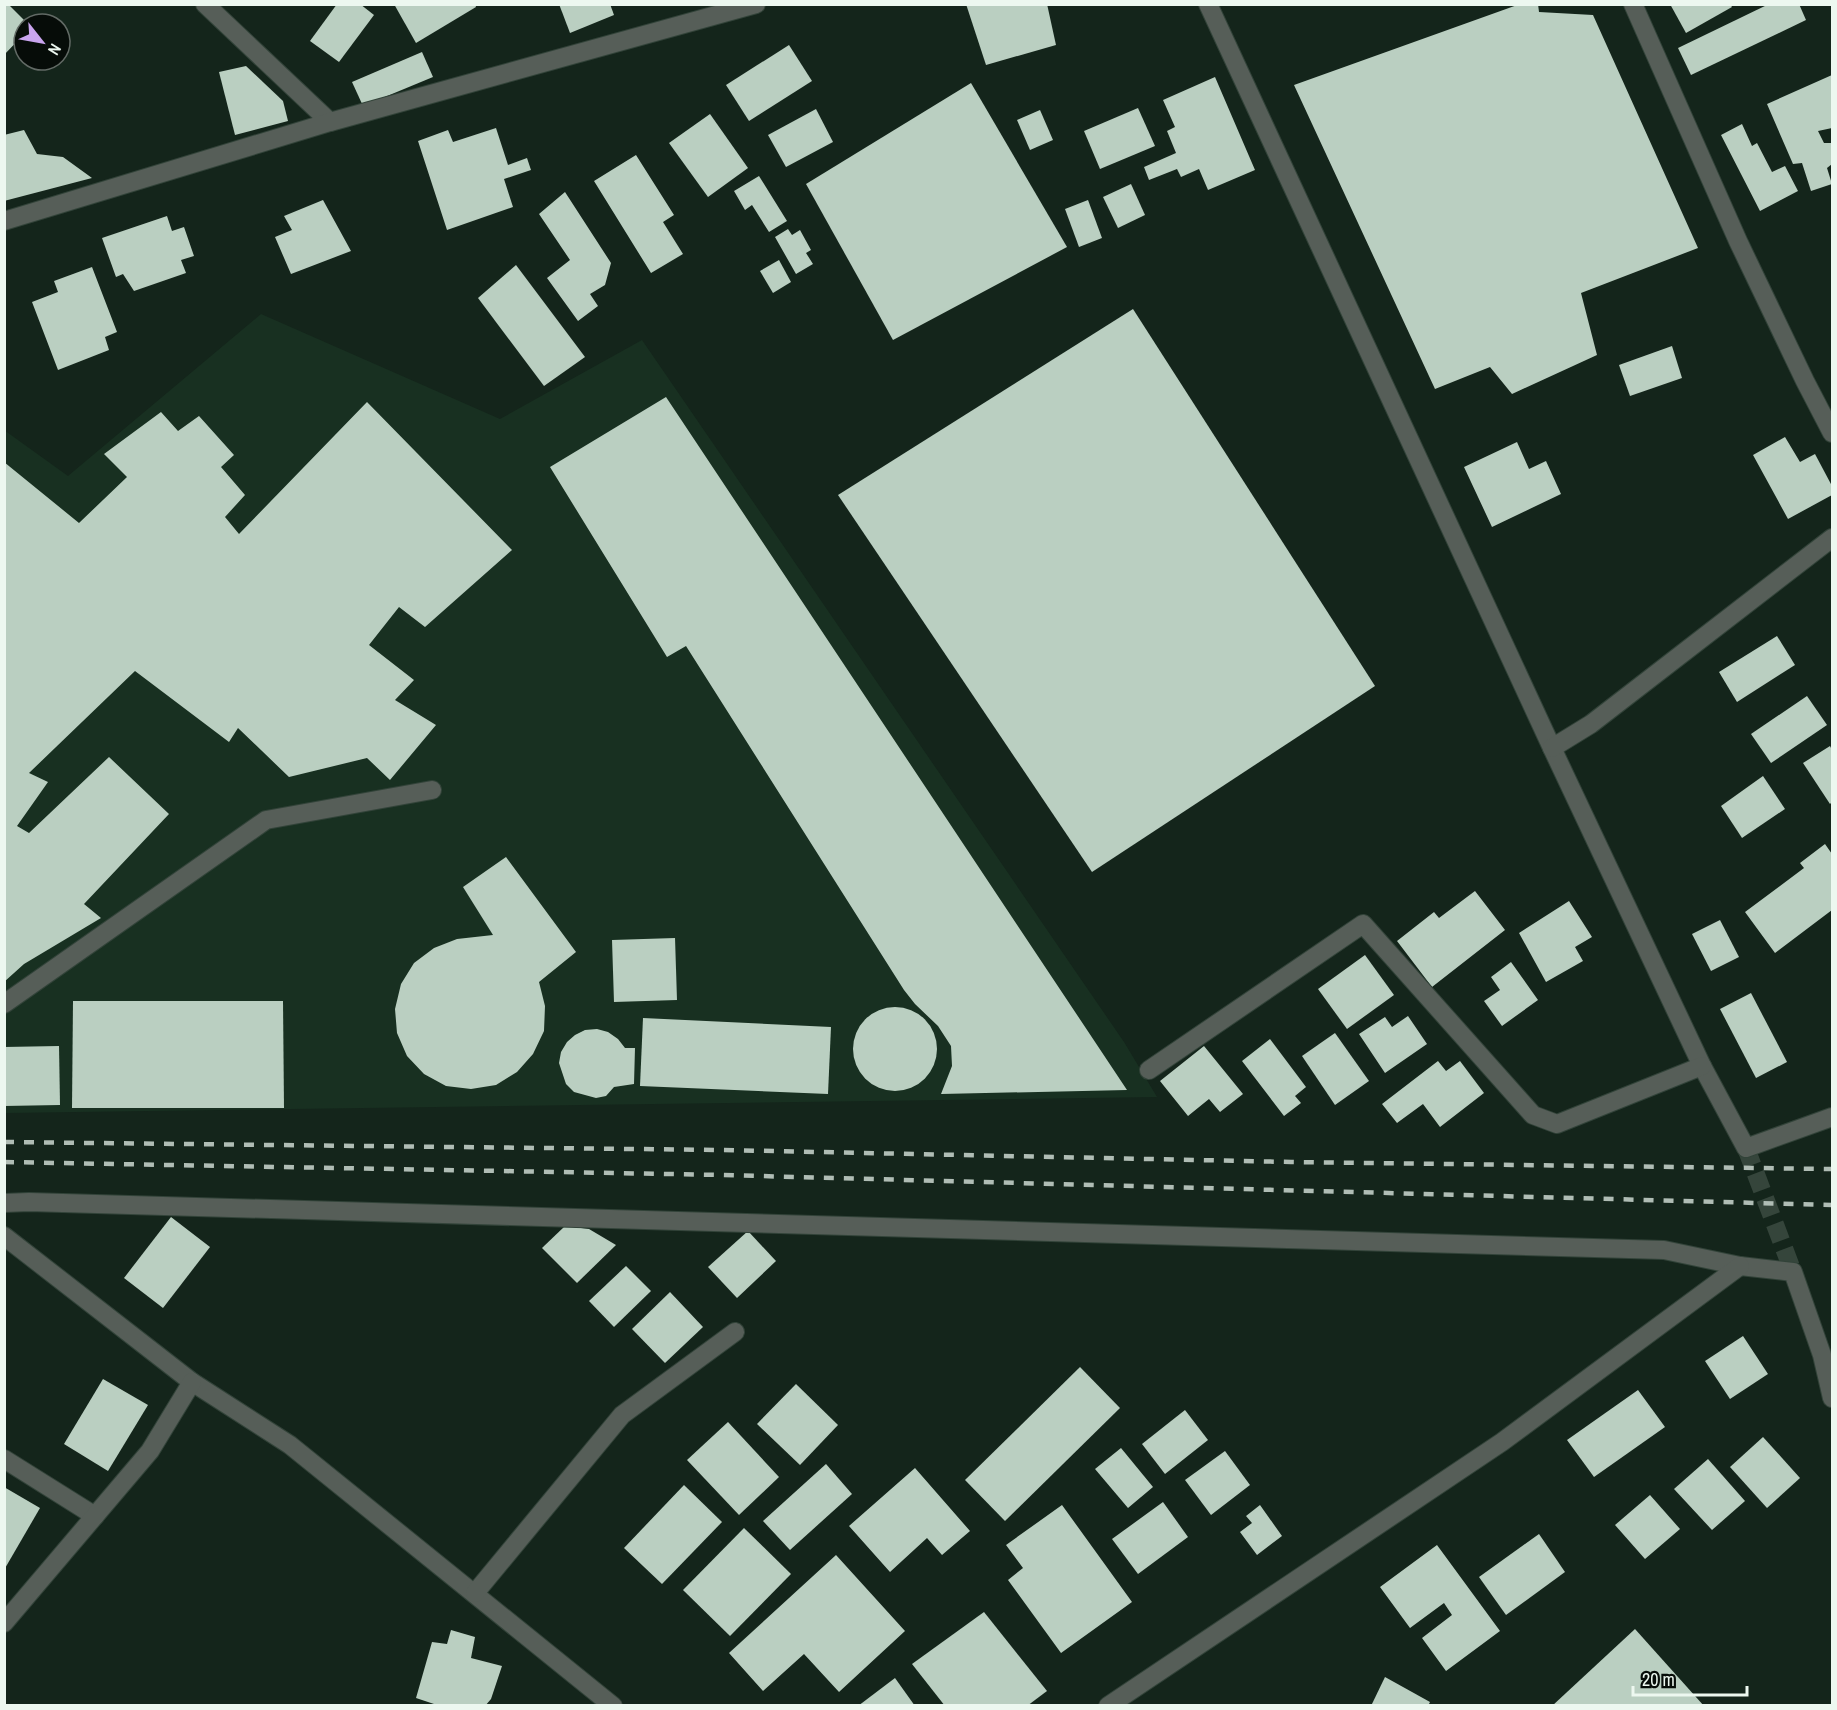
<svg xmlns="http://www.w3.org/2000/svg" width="1837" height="1710" font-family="'Archivo Narrow',sans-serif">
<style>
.built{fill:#183021}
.building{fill:#bacfc1}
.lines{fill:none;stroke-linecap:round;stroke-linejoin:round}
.minor-tunnel{stroke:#35453b;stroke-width:18;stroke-dasharray:18 9;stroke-linecap:butt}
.minor-casing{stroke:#324339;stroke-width:20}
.minor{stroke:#565e58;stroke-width:18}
.rail{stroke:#b0bdb5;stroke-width:4.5;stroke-dasharray:10 10;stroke-linecap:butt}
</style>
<rect width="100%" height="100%" fill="#14251b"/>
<polygon class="built" points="261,314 500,419 642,340 1124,1042 1157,1097 5,1113 4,430 68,476"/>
<g class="building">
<polygon points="4,4 8,4 28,24 24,24 24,34 4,55"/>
<polygon points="337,4 360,4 374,15 339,62 310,41"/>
<polygon points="394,4 475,4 476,7 416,43"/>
<polygon points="559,4 610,4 614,15 570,33"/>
<polygon points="966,4 1047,4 1056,45 986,65"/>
<polygon points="1520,4 1538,4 1539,12 1593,15 1698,248 1581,293 1597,355 1512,394 1490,367 1435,389 1294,85"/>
<polygon points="1670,4 1730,4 1732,7 1686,33"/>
<polygon points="1769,4 1799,4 1806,20 1691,75 1678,48"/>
<polygon points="789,45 812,81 749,121 726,85"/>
<polygon points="422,52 433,77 363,106 352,82"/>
<polygon points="246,66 283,101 288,121 235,135 219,72"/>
<polygon points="1832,75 1832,128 1818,131 1824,143 1832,143 1832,164 1827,168 1832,184 1811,191 1802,163 1793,164 1767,104"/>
<polygon points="1215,77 1255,170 1208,190 1199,169 1181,177 1177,169 1149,180 1144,167 1176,153 1167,131 1175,127 1163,100"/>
<polygon points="971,83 1067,247 893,340 806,184"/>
<polygon points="1138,108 1155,146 1100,169 1084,131"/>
<polygon points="816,109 833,142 786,167 768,135"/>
<polygon points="1040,110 1053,140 1030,150 1017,120"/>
<polygon points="710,114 748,168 708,197 669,143"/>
<polygon points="1742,124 1752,146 1757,143 1772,172 1785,166 1798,191 1760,211 1721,135"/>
<polygon points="496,128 508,165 527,158 531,170 504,179 513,207 447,230 418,141 448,130 453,142"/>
<polygon points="24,130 37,154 63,157 92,178 4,201 4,135"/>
<polygon points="636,155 674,215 663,222 683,254 651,273 594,181"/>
<polygon points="759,176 787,221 769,232 752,205 745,210 734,191"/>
<polygon points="1131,184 1145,215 1118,228 1103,197"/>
<polygon points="565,192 611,263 605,285 590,294 598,306 578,321 547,278 570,260 539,214"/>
<polygon points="323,200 351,251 291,274 275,237 292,230 284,216"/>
<polygon points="1088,200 1102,238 1079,247 1065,209"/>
<polygon points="167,216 172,231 184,227 194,256 181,260 186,273 134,291 123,274 116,277 102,238"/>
<polygon points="788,229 792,235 800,230 811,250 806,253 813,264 796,274 775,237"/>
<polygon points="779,260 791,282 773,293 760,271"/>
<polygon points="516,265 585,357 544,386 478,298"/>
<polygon points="92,267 117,332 105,337 109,350 58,370 32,302 58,292 54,281"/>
<polygon points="1133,309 1375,686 1092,872 838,495"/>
<polygon points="1672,346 1682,378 1630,396 1619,365"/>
<polygon points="666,397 1127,1090 941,1094 952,1066 951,1046 938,1026 915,1004 904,990 686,646 667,657 550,467"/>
<polygon points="367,402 512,550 425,627 399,607 369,645 414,680 395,700 436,725 390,780 367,758 289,777 238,728 229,742 135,671 29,773 48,782 17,826 29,833 109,757 169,814 84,904 101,918 24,964 4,982 4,462 79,523 127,477 104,454 161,412 178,431 199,416 234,455 221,467 245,495 225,517 239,534"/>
<polygon points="1785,437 1800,462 1815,454 1832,486 1832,495 1788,519 1753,455"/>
<polygon points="1517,442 1529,469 1546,461 1561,494 1492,527 1464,467"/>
<polygon points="1777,636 1795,665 1737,702 1719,672"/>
<polygon points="1807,696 1827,725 1771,763 1751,734"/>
<polygon points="1830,746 1832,750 1832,802 1830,804 1803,763"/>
<polygon points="1763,776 1785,809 1742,838 1721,806"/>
<polygon points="1825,844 1832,854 1832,910 1775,953 1745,912 1804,868 1800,863"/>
<polygon points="506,857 576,952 539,982 545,1006 544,1031 533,1054 517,1072 496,1085 471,1089 446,1086 424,1074 407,1056 397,1033 395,1009 401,984 414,963 434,948 457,939 493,935 463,887"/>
<polygon points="1475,891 1505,930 1432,987 1397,941 1434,912 1439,918"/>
<polygon points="1569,901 1592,937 1575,947 1583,961 1546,982 1519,933"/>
<polygon points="1720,920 1739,957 1711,971 1692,934"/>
<polygon points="675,938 677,1000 614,1002 612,940"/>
<polygon points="1365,955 1394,995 1347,1029 1318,989"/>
<polygon points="1511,962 1538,1000 1502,1026 1484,1001 1500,990 1491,977"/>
<polygon points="1751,993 1787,1062 1756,1078 1720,1009"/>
<polygon points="73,1001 283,1001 284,1108 72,1108"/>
<circle cx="895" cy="1049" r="42"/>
<polygon points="1408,1016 1427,1044 1385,1073 1359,1034 1385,1017 1392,1027"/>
<polygon points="643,1018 831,1027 828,1094 640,1086"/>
<polygon points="597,1029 608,1032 618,1039 625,1048 635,1048 634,1084 614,1087 606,1096 596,1098 574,1092 566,1084 559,1063 561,1052 567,1042 575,1035 585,1030"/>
<polygon points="1335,1033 1369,1081 1335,1105 1302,1056"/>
<polygon points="1270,1039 1306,1087 1295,1096 1301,1103 1284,1116 1242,1061"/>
<polygon points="59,1046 60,1105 4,1106 4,1047"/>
<polygon points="1204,1046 1243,1094 1220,1112 1209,1099 1188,1116 1160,1081"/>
<polygon points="1438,1061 1446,1071 1460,1061 1484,1093 1440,1127 1423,1104 1397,1123 1382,1104"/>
<polygon points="171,1217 210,1247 163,1308 124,1278"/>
<polygon points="565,1226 589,1229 616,1245 577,1283 542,1248"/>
<polygon points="748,1231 776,1261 737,1298 708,1267"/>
<polygon points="626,1266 651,1291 614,1327 589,1301"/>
<polygon points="670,1292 703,1327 665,1363 632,1329"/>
<polygon points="1743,1336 1768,1374 1730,1399 1705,1361"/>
<polygon points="1080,1367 1120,1408 1005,1521 965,1480"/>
<polygon points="103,1379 148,1405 108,1471 64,1444"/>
<polygon points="796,1384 838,1425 800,1465 757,1424"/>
<polygon points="1638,1390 1665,1427 1594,1477 1567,1440"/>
<polygon points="1185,1410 1208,1440 1165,1474 1142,1444"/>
<polygon points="728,1422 779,1477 739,1515 687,1460"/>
<polygon points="1763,1437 1800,1478 1767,1508 1730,1467"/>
<polygon points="1121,1448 1153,1487 1128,1508 1095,1469"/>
<polygon points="1225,1451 1250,1485 1211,1515 1185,1480"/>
<polygon points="1708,1459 1745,1501 1712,1530 1674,1489"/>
<polygon points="826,1464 852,1494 790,1550 763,1521"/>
<polygon points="915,1468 970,1531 942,1555 927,1538 890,1572 849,1526"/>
<polygon points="684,1485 722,1522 662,1584 624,1548"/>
<polygon points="4,1487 40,1508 4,1570"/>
<polygon points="1650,1495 1680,1529 1645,1559 1615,1525"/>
<polygon points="1163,1502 1188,1537 1138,1574 1112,1539"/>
<polygon points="1062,1505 1132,1602 1061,1653 1008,1580 1023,1568 1006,1545"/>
<polygon points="1260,1505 1282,1536 1257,1555 1240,1532 1252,1523 1246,1516"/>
<polygon points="744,1528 791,1574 730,1636 683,1590"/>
<polygon points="1539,1534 1565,1572 1506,1615 1479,1577"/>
<polygon points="1437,1545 1500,1631 1446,1671 1422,1638 1452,1615 1444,1603 1410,1628 1380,1587"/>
<polygon points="836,1555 905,1631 839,1692 804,1654 763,1691 729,1653"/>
<polygon points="984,1612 1047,1691 1027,1706 945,1706 912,1664"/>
<polygon points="1635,1629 1704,1706 1552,1706"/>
<polygon points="451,1630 475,1637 471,1658 502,1666 491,1699 485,1706 440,1706 416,1698 432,1642 447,1644"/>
<polygon points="1385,1677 1430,1702 1428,1706 1371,1706"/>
<polygon points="895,1678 915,1706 858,1706"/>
</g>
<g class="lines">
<polyline class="minor-tunnel" points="1746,1148 1793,1272"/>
<defs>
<g id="minor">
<polyline points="205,4 330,122"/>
<polyline points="1208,4 1552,748 1702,1066 1746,1148 1832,1117"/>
<polyline points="1633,4 1738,241 1805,381 1832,433"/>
<polyline points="4,221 330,122 756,4"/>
<polyline points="1552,748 1591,724 1832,538"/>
<polyline points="4,1004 266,820 432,790"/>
<polyline points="1149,1070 1363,924 1533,1115 1557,1124 1702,1066"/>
<polyline points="4,1203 29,1202 1664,1250 1740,1266 1793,1272 1822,1355 1832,1398"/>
<polyline points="4,1236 192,1382 290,1445 613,1706"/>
<polyline points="4,1459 95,1516"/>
<polyline points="475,1593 622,1415 735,1332"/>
<polyline points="4,1623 150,1451 192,1382"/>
<polyline points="1108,1706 1502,1442 1740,1266"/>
</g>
</defs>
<use href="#minor" class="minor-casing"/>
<use href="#minor" class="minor"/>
<g class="rail">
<polyline points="4,1142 724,1150 1291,1162 1832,1169"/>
<polyline points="4,1162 723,1175 1832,1205"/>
</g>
</g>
<rect width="1837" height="1710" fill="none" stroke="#edf8f0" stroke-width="12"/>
<g transform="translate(42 42) rotate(121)"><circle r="28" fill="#060c08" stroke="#626a65" stroke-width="1.5"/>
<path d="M0-4.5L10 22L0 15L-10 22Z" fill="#c9a5ee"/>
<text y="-9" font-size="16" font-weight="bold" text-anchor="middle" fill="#edf8f0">N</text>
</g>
<path d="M1633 1686v9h114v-9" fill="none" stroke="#edf8f0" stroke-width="3"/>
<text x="1642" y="1686" font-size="18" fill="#edf8f0" stroke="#060c08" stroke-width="4.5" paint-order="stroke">20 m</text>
</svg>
